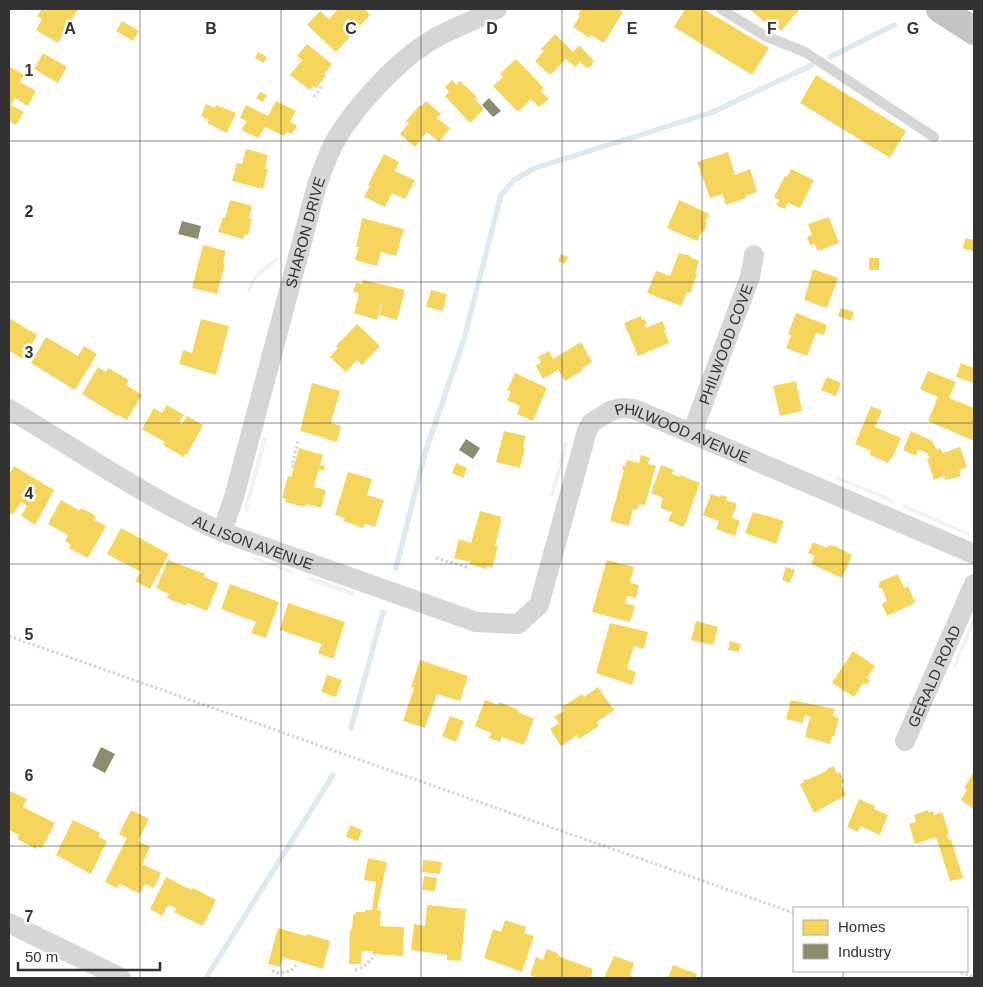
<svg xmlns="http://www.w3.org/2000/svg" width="983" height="987" font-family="Helvetica,sans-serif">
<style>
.green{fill:#f1f3ed}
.homes{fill:#f6d55c}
.industry{fill:#8c8c6e}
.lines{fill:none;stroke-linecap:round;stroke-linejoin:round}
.stream{stroke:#ddeaf2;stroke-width:5.5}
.path{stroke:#d4d4d4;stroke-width:3;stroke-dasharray:2.5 2.5;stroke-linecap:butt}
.lane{stroke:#d6d6d6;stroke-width:10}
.street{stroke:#d6d6d6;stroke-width:20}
.highway{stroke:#c4c4c4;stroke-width:28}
.grid{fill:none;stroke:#323232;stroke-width:1;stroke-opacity:0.55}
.labels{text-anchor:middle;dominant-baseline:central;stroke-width:5;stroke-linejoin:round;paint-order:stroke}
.street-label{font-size:15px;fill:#323232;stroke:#fff}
.grid-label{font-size:16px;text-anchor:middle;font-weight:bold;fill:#323232;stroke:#fff;stroke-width:5;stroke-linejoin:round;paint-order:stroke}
</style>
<rect width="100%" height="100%" fill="#fff"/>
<g class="green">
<path d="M 276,257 L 279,258 C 271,272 255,272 251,291 L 247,292 C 251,273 264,269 276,257 Z"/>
<polygon points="263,437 267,438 247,512 245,512 245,505"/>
<polygon points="565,441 568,443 554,496 550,496"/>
<polygon points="837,476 895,500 892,503 836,479"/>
<polygon points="903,504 970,533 969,536 903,508"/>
<polygon points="252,556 294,571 293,574 251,559"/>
<polygon points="309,576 355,592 353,596 308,580"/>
<polygon points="974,615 974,625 955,669 952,667"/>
</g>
<g class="homes">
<polygon points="42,9 46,11 48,9 78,9 58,43 36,30 42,19 37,16"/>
<polygon points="338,9 364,9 370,15 336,52 307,25 320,11 329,19"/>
<polygon points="581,9 618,9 623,12 604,43 591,35 590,38 573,27 580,16 578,15"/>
<polygon points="685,9 703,9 769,48 752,75 674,27"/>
<polygon points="749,9 798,9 799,10 781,31 773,24 771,27"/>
<polygon points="122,21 139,31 133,41 116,31"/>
<polygon points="555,34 573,52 579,45 594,61 592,63 593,65 587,68 580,62 575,67 566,59 550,75 535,61 544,51 541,49"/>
<polygon points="307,44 332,64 324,74 326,76 316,88 313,86 310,90 290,75 302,60 297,56"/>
<polygon points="258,52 267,57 264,63 255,58"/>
<polygon points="43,53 67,67 58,83 34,69"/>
<polygon points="516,59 544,88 541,91 549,99 539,107 531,99 518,112 493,86 503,77 500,74"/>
<polygon points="9,66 24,75 20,82 36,91 28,106 15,98 11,105 24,112 16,125 9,121"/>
<polygon points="816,75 906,131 890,158 800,103"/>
<polygon points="452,80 456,85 460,81 477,97 475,99 484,109 470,123 445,96 449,92 445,87"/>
<polygon points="260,92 267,95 263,102 256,98"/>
<polygon points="276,101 296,111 290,122 297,126 292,134 287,132 284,136 265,127 258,138 241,130 247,121 240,118 246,105 268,116"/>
<polygon points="426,101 441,114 437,118 450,128 439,142 427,132 415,147 400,134 409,123 406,121 420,105 422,106"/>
<polygon points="206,104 215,108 216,105 236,113 227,133 207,123 209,120 201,116"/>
<polygon points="246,149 268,155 265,168 268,169 263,189 232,181 237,163 242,164"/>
<polygon points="728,152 735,175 750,169 757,192 746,196 746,198 726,205 722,194 710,198 697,162"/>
<polygon points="384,154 399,162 395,171 415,180 405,199 392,193 385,207 364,197 370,186 368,185"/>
<polygon points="791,169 814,180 800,208 788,203 785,209 776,205 779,200 774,197 785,176 787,177"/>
<polygon points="230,200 252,206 249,218 252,219 248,235 245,234 243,239 218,232 223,217 225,218"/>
<polygon points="679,200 709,214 705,222 707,223 704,232 702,231 697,241 667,228"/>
<polygon points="829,217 839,243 818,251 815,244 810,245 807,237 812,235 808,224"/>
<polygon points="362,218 404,229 396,256 381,252 377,266 355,260 359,247 356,247"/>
<polygon points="965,238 974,240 974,251 963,249"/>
<polygon points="203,245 226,251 223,264 225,264 217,294 192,288"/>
<polygon points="679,253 691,256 690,257 699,261 695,273 697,274 690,293 687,292 681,306 647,293 656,271 670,276"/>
<polygon points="561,254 568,257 565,264 558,261"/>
<rect x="869" y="258" width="10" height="12"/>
<polygon points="813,269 838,278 827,308 804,300"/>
<polygon points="363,280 405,290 397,320 379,315 382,305 381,304 377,320 354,313 359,293 353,292 356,283 362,284"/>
<polygon points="431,290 447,294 443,311 426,307"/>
<polygon points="841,308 854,312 851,321 838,316"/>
<polygon points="796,313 827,325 824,335 816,333 807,356 786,348 791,335 788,334"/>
<polygon points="641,316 642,320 645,319 647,324 644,325 646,328 662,321 666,329 664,330 669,343 638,356 624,323"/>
<polygon points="9,318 37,335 23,359 9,351"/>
<polygon points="201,319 229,326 216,375 179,364 183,350 192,353"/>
<polygon points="357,324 380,346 362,365 357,360 346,372 330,357 338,348 336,346"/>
<polygon points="46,337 78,356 84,346 97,354 75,390 31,363"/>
<polygon points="581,342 592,362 582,368 583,370 565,381 558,370 543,379 536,366 541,362 538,357 549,351 553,359"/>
<polygon points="961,363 974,368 974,383 956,377"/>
<polygon points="98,367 106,372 108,368 129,380 126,385 142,395 127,420 118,415 117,416 82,394"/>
<polygon points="928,371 956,382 949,398 974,408 974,441 928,421 938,397 920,389"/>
<polygon points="515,373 547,388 533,421 517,414 520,406 507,400 511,392 507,390"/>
<polygon points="827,377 841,383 836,396 821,390"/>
<polygon points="796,381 802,411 780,416 773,386"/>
<polygon points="312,383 340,391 331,423 341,426 337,442 325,439 326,438 300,431"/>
<polygon points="167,405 184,415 180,422 181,425 187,416 203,425 187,455 185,454 183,457 163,445 165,442 142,429 154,408 162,413"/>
<polygon points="871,406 882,411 875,427 901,438 891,460 890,459 888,463 870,455 871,451 855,444"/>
<polygon points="504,431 526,436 523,448 525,448 520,468 496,462"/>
<polygon points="911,431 932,441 937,450 940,448 943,453 960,447 967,467 959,470 961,476 946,480 944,476 934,480 927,459 930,458 927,453 918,450 916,456 903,450"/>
<polygon points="299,448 323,455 320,465 325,466 324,471 319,469 314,487 326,490 321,508 306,504 305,507 285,502 286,499 282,498 288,476 291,477"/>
<polygon points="641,455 650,458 648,464 656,466 645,505 639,504 637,510 633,509 629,526 610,521 624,470 622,469 623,466 625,467 627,460 639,463"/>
<polygon points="456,463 467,468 463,478 452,473"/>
<polygon points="661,465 674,470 672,474 680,477 680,475 700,483 684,527 668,521 672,512 660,508 663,498 651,493"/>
<polygon points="14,466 54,490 35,525 21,516 27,506 21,502 13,515 9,512 9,475"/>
<polygon points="348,472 372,479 367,495 384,500 375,527 365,524 363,528 343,521 345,518 335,515"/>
<polygon points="711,494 720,497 721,495 727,497 726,500 737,504 732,518 740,521 735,536 716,529 719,521 703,515"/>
<polygon points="61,500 80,511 81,508 91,513 96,517 94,520 106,526 88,558 69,548 71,545 65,541 68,535 48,524"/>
<polygon points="480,511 502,517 495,546 498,546 492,568 487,566 486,569 469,564 470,562 454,558 459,539 471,543"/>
<polygon points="753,512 784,521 776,544 745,533"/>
<polygon points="121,528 169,554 150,589 135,581 141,572 107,554"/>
<polygon points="813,542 827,548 829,545 833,546 833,545 852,555 842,578 811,564 815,556 808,553"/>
<polygon points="168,560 205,574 204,577 219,583 207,611 187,603 186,606 167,598 169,594 156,588"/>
<polygon points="607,560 634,567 630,583 639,585 636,598 627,596 625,603 635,606 630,622 592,612"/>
<polygon points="786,567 795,570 790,583 782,580"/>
<polygon points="898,574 904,588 908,586 915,603 887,616 882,604 887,601 882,588 880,589 878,585 880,584 879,582"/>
<polygon points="230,584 279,602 266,638 251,633 256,622 221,609"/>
<polygon points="288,603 345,622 333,659 318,653 322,644 280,630"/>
<polygon points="696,621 718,627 713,645 691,640"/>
<polygon points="610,623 648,632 644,649 634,646 627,669 636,672 632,685 596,673"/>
<polygon points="730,641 741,644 739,652 728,650"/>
<polygon points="853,651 875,666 867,678 870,680 867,685 863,683 854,697 832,683"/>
<polygon points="420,660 468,676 460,701 437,694 425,728 403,721 414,688 411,687"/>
<polygon points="327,675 342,680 336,697 321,692"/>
<polygon points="598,687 614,710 597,722 599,726 579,739 577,735 561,746 550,729 559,723 554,717 564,711 562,707 582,694 584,697"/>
<polygon points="485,700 498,705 499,702 519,710 518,712 534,719 524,745 502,737 500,742 489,738 491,733 475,726"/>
<polygon points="791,700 835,709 833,716 839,718 834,737 832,736 830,744 805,737 810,717 805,715 803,723 786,719"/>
<polygon points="450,716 464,721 456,742 442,736"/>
<polygon points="833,766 837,774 840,772 844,782 841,784 846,795 814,813 800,784 804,782 803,780 806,779 807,780 828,770 827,769"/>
<polygon points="973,773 974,774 974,809 961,800 967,790 964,788"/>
<polygon points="10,791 27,799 23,807 55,823 42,848 38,846 36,849 17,839 19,835 9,830"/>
<polygon points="859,799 875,806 874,809 888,815 880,835 860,826 858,832 847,827"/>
<polygon points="131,810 149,819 138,841 150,847 142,864 161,873 154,888 145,884 140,894 120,884 117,888 105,882 127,838 119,834"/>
<polygon points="928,810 928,812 933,811 934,815 942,812 949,833 947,834 949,840 951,839 963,878 950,881 936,837 915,844 909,824 916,822 914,815"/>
<polygon points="73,820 100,833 98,837 107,841 91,874 56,855"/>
<polygon points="350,825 362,830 358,841 346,837"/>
<polygon points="368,858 387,862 377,910 381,911 380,926 404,927 403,956 372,954 373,951 361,951 361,964 349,964 350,930 352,931 353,914 355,915 356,912 365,912 365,910 372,910 376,882 364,880"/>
<polygon points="423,860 442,862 440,874 422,872"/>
<polygon points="424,876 437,878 435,891 422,890"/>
<polygon points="166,877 191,890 193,888 216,900 203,926 174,912 176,908 168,905 162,916 150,909"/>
<polygon points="427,905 466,909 461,961 447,960 447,955 411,950 414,924 425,926"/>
<polygon points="505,920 526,927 524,933 534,936 522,972 484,958 493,929 501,932"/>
<polygon points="278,928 306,936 307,934 330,941 323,969 283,957 280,967 268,964"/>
<polygon points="547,949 559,954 558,956 593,969 590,978 536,978 530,975 536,957 543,960"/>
<polygon points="614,956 634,963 630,976 636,978 604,978"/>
<polygon points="673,965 697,974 696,978 668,978"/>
</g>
<g class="industry">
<polygon points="489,98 501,111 493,117 482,105"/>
<polygon points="182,221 201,226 198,239 178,234"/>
<polygon points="466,439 480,448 473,459 459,450"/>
<polygon points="101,747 115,754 105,773 92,766"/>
</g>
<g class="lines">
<g class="stream">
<polyline points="830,57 894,25"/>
<polyline points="396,568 425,453 464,339 501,195 514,180 535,168 713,112 812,65"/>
<polyline points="351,728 383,612"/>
<polyline points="206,978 333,775"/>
</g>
<g class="path">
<polyline points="314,97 321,87 319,85"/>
<polyline points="294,466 292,466 298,441"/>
<polyline points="436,558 470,568"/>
<polyline points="9,636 794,913"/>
<polyline points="355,970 363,967 376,955"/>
<polyline points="272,971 278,973 291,971 298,963"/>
<polyline points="956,971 974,977"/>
</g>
<polyline class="lane" points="721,9 765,36 805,52 934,137"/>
<g class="street">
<path id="s1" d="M 9,409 C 79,451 147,498 222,532 L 476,622 L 518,624 L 539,605 L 587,431 L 591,423 L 610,411 L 621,408 L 634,409 L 974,554"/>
<path id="s2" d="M 692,433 L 750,277 L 754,255"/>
<path id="s3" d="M 222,532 L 234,497 L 317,185 C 323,168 329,151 338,136 C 358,104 399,59 432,40 C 452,28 476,20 497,9"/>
<path id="s4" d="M 905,741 L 974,584"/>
<polyline points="9,923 121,978"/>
</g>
<polyline class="highway" points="940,9 974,31"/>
</g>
<path class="grid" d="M 140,9 L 140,978M 281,9 L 281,978M 421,9 L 421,978M 562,9 L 562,978M 702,9 L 702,978M 843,9 L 843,908M 9,141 L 974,141M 9,282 L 974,282M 9,423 L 974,423M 9,564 L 974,564M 9,705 L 974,705M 9,846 L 974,846M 843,971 L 843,978"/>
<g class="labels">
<g class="street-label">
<text stroke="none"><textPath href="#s3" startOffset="311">SHARON DRIVE</textPath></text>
<text stroke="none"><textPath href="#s2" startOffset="95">PHILWOOD COVE</textPath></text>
<text stroke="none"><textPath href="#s1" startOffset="875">PHILWOOD AVENUE</textPath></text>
<text stroke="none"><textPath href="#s1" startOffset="279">ALLISON AVENUE</textPath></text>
<text stroke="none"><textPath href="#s4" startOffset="71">GERALD ROAD</textPath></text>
</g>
</g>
<g class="grid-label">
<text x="70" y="34">A</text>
<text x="211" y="34">B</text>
<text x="351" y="34">C</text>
<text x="492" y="34">D</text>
<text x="632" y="34">E</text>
<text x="772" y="34">F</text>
<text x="913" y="34">G</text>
<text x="29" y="76">1</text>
<text x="29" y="217">2</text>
<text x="29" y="358">3</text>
<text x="29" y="499">4</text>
<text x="29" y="640">5</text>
<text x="29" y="781">6</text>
<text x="29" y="922">7</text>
</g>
<rect width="983" height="987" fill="none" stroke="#323232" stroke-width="20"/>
<rect x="793" y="907" width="175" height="65" fill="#ffffff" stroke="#adadad"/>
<rect x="803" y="920" width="25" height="15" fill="#f6d55c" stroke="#adadad"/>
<text x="838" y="932" font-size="15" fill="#323232">Homes</text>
<rect x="803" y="944" width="25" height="15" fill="#8c8c6e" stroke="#adadad"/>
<text x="838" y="957" font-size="15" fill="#323232">Industry</text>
<path d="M18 962v8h142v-8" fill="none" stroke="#323232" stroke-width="2.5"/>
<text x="25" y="962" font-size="15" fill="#323232" stroke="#ffffff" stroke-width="4" paint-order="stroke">50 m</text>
</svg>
